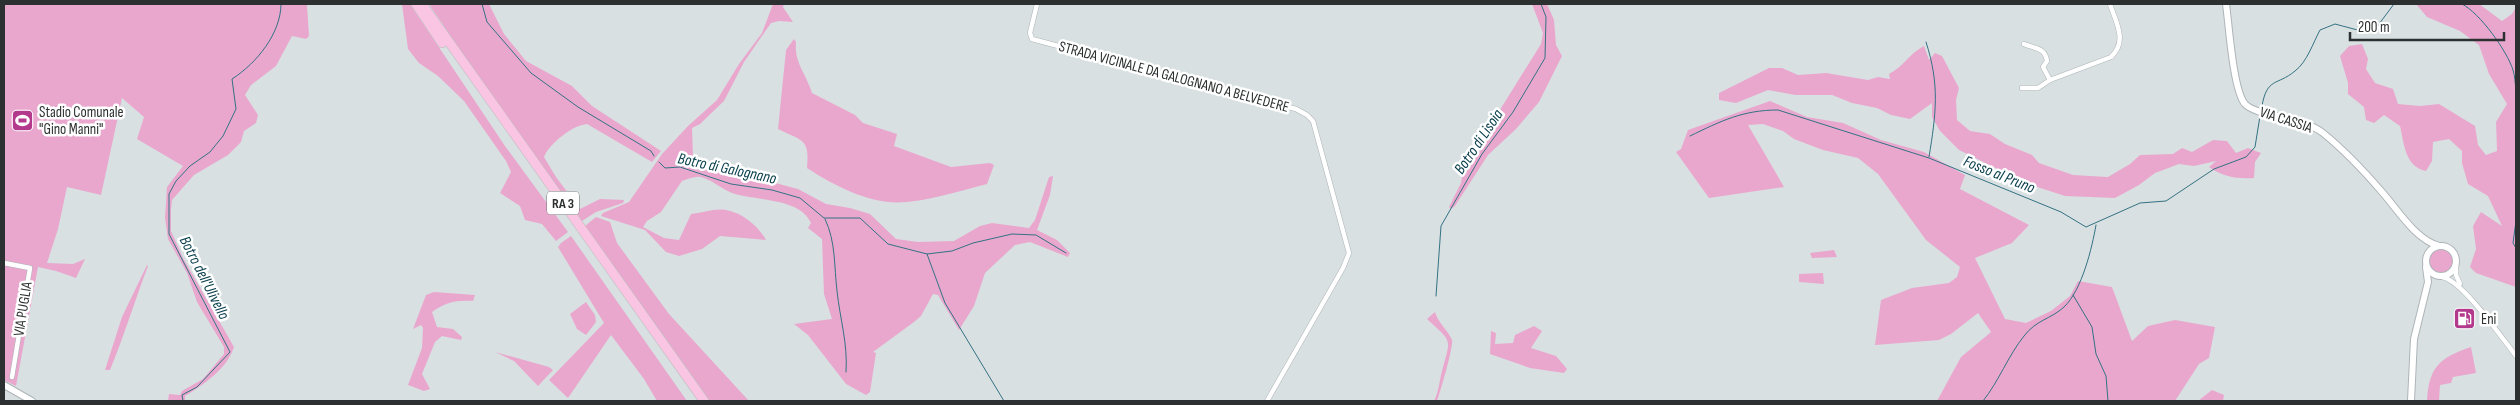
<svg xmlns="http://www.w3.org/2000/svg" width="2520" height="405" font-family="'Sofia Sans Condensed',sans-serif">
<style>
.green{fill:#e9a7ce}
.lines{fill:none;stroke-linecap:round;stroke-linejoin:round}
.stream{stroke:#337283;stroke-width:1}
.minor-casing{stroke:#aeb4b7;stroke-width:5.5}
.secondary-casing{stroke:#aeb4b7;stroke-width:8}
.motorway-casing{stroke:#bcbdbd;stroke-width:10}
.minor{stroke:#fff;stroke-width:4.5}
.secondary{stroke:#fff;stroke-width:6}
.motorway{stroke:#fac5e3;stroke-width:9}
.labels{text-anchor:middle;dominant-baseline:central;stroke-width:5;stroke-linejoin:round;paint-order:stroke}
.shield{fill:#fff;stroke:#6c6e6e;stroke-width:1}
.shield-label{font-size:14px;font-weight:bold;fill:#2d3030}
.street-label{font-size:15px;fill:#2d3030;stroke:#fff}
.poi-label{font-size:15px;fill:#2d3030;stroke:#fff;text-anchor:start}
.water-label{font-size:16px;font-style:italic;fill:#0b404e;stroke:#fff}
</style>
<rect width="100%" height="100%" fill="#d9e0e2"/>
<g class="green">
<path d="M 4,4 L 307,5 L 309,36 L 306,39 L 292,36 L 276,66 L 251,85 L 245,95 L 258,115 L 256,123 L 244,131 L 241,142 L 228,155 L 194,175 L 172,200 L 171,210 L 171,231 L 183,258 L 234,347 C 227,369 203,385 185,396 L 185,401 L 168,401 L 169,394 L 180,395 L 182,391 L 203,379 L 224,354 L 224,347 L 197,302 L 187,273 L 168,239 L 165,218 L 167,187 L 183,166 L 137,139 L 144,117 L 122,98 L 101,195 L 67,187 L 58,229 L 47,263 L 73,264 L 85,259 L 76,278 L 56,271 L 38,267 L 16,386 L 4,380 Z"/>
<polygon points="402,4 410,4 505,146 568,232 556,241 542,224 525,220 520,206 500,193 511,172 506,161 464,101 438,76 419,63 408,49"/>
<path d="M 429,4 L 489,4 L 504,34 L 526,61 L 572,86 L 592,106 L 661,151 L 652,162 L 587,124 C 573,125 550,143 544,157 L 556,177 L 580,209 L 600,199 L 624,200 L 623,203 L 596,212 L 582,221 L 485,87 Z"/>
<path d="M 773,4 L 784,4 L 783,7 L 793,22 L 779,21 L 771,23 L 744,62 L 724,101 L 700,124 L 692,128 L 693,157 L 696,162 L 709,170 L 736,178 L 760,179 L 798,189 L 826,204 L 850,208 L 870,214 L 896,239 L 918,242 L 954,241 L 980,226 L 992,223 L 1029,228 L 1035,220 L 1049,177 L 1053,176 L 1050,195 L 1037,230 L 1057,240 L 1070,253 L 1068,257 L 1030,242 L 1015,245 L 985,273 L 974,306 L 959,330 L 938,295 L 933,294 L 921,316 L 914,322 L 873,352 L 876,353 L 870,392 L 866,395 L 846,384 L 808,335 L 794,324 L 832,319 L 824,294 L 822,239 L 808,228 L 811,223 C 800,197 754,201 732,193 C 722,189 712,180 701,177 C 695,176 688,179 682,181 L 661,212 L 647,221 L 643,227 L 664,238 L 679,240 L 691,214 C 701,213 716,208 726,210 C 743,213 758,226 766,240 L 720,236 L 702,249 L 679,256 L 666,252 L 645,230 L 601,216 L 603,213 L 629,202 L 662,154 L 688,126 L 717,100 L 739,64 L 762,33 Z"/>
<polygon points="1532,4 1547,4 1554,20 1556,45 1562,56 1539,102 1516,129 1488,155 1455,206 1451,209 1449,207 1461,183 1465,160 1493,121 1541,44 1543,33"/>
<path d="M 2416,4 L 2479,4 L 2502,21 L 2512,14 L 2516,7 L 2516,287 L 2476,273 L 2470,267 L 2476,249 L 2473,226 L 2481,212 L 2502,226 L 2488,196 L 2468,184 L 2462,163 L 2462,151 L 2449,139 L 2433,142 L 2432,161 L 2426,171 C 2405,167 2404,143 2400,126 L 2384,115 L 2374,123 L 2366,120 L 2364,107 L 2348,94 L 2348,83 L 2340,56 L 2349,46 L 2362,44 L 2368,59 L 2366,69 L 2375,83 L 2393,89 L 2398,104 L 2420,106 L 2439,104 L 2475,126 L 2478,145 L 2486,155 L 2497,151 L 2496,122 L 2507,104 L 2489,74 L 2479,45 L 2460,31 L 2427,17 Z"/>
<path d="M 794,39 L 796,42 C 794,63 806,73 812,93 L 855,115 L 863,123 L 897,134 L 894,146 L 951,167 L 990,163 L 994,165 L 987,184 C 960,191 916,205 888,202 C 860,199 830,183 807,168 C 810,138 802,141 778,129 L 786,50 Z"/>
<path d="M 1924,46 L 1929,60 L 1935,53 L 1942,56 L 1959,88 L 1956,100 L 1957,120 L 1970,131 L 1990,134 L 2005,144 L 2032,155 L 2039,163 L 2073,175 L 2108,177 L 2130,164 L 2140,155 L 2173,154 L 2182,148 L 2192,152 L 2213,140 L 2227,141 L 2236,153 L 2248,148 L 2261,153 L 2255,162 L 2254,178 C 2237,179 2223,177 2209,167 L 2216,161 L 2194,166 L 2179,164 L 2155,173 L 2139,185 L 2115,198 L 2065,196 L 2028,184 L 1959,150 L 1940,131 L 1932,117 L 1932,103 L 1910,119 L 1891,115 L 1877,108 L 1852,103 L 1832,95 L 1795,95 L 1768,90 L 1736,103 L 1719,100 L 1719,93 L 1769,68 L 1782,68 L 1798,75 L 1826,73 L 1868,80 L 1878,77 L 1890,79 L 1889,74 C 1903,67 1910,53 1924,46 Z"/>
<polygon points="1770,101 1807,117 1843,123 1881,140 1924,152 1965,175 1960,189 2029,225 2012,243 1975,258 2005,319 2026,323 2051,311 2070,296 2078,281 2112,287 2132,341 2148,326 2175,320 2215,327 2209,358 2199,364 2175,401 1937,401 1961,357 1991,332 1978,313 1951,334 1939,340 1875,345 1881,300 1912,288 1949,283 1957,277 1960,267 1926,240 1878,174 1858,158 1823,150 1794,139 1783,131 1763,124 1748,125 1784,187 1709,198 1676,152 1681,149 1688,130"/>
<polygon points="596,217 610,222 617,243 669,314 749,401 710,401 585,226"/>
<polygon points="571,236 687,401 657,401 644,379 611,335 568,398 549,380 604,323 558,247 561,243"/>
<circle cx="2441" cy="261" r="13"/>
<polygon points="1834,250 1837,257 1812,258 1810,253"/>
<path d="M 147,265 L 148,266 C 135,300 124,336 110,370 L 105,370 L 122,317 Z"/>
<polygon points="1823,273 1824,284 1799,282 1799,274"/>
<path d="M 434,292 L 475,295 L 473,301 C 456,300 446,302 432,312 L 437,327 L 453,329 L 462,337 L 461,340 L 442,336 L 435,342 L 422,374 L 430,389 L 424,391 L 408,385 L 422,348 L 423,328 L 421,325 L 413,329 L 426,295 Z"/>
<polygon points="586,302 595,315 596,322 586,335 577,329 570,314"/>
<path d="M 1435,312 C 1438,323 1448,330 1452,340 C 1454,345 1440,393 1437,401 L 1434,401 C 1439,391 1439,382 1442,371 C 1451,338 1453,343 1427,319 Z"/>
<polygon points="1534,326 1542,331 1531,348 1556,356 1567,369 1564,373 1530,368 1490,354 1491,331 1496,333 1495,344 1513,343 1515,335"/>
<path d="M 2471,347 L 2476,373 L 2453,377 L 2451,383 L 2440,385 L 2439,401 L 2427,401 C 2429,367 2439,358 2471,347 Z"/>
<polygon points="495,352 549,367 553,370 538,386 514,361"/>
<polygon points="2212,390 2224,395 2223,401 2198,401"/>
</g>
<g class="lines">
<g class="stream">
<polyline points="482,4 487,22 531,73 578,107 651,151 654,156"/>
<path d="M 2462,4 C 2480,13 2507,51 2513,70 C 2515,76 2515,83 2516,90"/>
<path d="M 1926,42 C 1940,85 1936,114 1929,157"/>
<path d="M 2262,106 C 2267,77 2277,86 2295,71 C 2307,62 2313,43 2320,30 L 2335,24 L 2365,32 L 2376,28 L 2394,4"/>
<path d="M 1690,136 C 1721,121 1743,110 1778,110 L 1929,158 L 2061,212 L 2086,227 L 2140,203 L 2166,201 L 2214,169 L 2246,157 L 2255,147 L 2260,116"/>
<polyline points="659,162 665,168 680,167 731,184 772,190 800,198 824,218 860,218 888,244 927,254 952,251 973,243 1012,234 1036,235 1066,253"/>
<path d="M 825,219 C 836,242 834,266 837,291 C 840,319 848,344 846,372"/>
<polyline points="2516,221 2513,243 2516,248"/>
<polyline points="927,254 945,303 1004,401"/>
<polyline points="2073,295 2092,327 2096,354 2106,376 2108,401"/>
<polyline points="1436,296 1441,226 1482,154 1513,112 1545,58 1546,17 1541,4"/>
<path d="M 183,401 L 182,395 L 197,387 L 230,352 L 169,234 L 169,194 L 176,181 L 190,166 L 210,152 L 223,136 L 236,109 L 232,79 C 257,63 281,33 281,4"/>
<path d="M 1983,401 C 1999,381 2008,356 2024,336 C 2036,320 2051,319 2064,307 C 2082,290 2092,248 2096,225"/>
</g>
<defs>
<g id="minor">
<polyline points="1037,4 1030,33 1032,39 1296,109 1307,115 1313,121 1349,253 1343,268 1267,401"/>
<path d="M 2024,44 C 2035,49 2045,47 2047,61 L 2043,67 L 2050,80"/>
<path d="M 2022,88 L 2038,88 L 2050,80 L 2111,57 C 2128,41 2116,23 2110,4"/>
<polyline points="4,263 30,268 12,377"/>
<polyline points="2456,265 2456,275 2460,284"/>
<path d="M 2442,277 C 2462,280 2502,338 2516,356"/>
</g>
<g id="secondary">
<path d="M 2226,4 C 2229,25 2233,90 2245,104 C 2257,117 2302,116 2323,133 C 2344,150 2364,171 2382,192 C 2398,210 2415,239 2439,246"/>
<circle cx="2441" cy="261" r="15"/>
<polyline points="4,385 32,401"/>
<polyline points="2411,401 2414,339 2428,282 2426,267"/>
</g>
<g id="motorway">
<polyline points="416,4 442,43"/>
<polyline points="422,4 704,401"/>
</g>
</defs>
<use href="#minor" class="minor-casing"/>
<use href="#secondary" class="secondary-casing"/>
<use href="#motorway" class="motorway-casing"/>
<use href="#minor" class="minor"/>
<use href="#secondary" class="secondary"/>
<use href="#motorway" class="motorway"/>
</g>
<defs>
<symbol id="stadium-square" viewBox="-11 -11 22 22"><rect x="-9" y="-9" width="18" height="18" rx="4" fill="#b3398c" stroke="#fff"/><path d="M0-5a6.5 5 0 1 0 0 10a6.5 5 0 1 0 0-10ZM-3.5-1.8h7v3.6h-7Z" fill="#fff"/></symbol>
<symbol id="fuel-square" viewBox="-11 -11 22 22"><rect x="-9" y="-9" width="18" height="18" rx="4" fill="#b3398c" stroke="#fff"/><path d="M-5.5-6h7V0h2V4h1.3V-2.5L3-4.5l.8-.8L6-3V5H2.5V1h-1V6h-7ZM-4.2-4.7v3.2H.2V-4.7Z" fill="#fff"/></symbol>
</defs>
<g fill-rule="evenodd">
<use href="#stadium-square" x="10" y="108" width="25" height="25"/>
<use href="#fuel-square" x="2452" y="306" width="25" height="25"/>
</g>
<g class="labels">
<rect class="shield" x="547" y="191.5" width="32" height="23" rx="4"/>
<g class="shield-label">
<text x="563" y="203">RA 3</text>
</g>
<g class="street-label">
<text transform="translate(1174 77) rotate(15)">STRADA VICINALE DA GALOGNANO A BELVEDERE</text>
<text transform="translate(2286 120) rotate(18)">VIA CASSIA</text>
<text transform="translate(23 309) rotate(-81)">VIA PUGLIA</text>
</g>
<g class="poi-label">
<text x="39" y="112">Stadio Comunale<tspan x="39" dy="17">"Gino Manni"</tspan></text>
<text x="2481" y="319">Eni</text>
</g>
<g class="water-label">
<text transform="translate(1479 142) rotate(-56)">Botro di Lisoia</text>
<text transform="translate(727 169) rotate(12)">Botro di Galognano</text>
<text transform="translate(1999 175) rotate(22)">Fosso al Pruno</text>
<text transform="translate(204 278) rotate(63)">Botro dell'Ulivello</text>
</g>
</g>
<rect width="2520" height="405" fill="none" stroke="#2d3030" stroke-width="10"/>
<path d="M2350 32v8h154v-8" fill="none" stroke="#2d3030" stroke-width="2.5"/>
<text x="2358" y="32" font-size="15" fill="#2d3030" stroke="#ffffff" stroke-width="4" paint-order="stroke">200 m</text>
</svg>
